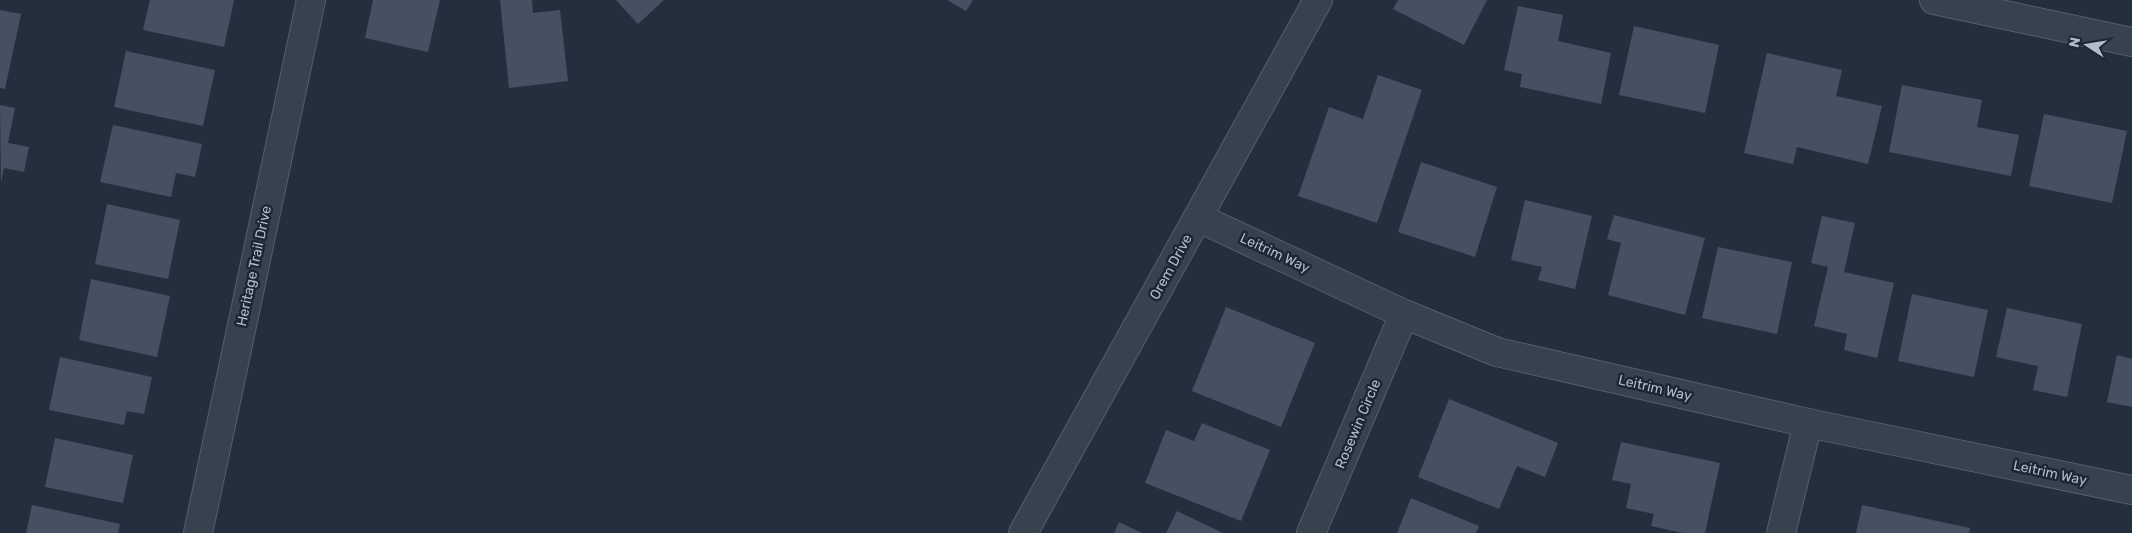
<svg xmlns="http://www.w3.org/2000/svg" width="2132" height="533" font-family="Rubik,sans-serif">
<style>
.building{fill:#455162}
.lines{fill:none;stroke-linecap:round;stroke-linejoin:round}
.street-casing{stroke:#565f6c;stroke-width:30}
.street{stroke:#38414e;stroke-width:28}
.labels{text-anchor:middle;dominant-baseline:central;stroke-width:5;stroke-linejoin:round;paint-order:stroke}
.street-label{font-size:14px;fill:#b4bcc9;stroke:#1d2633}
</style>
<rect width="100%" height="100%" fill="#242f3e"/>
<g class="building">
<polygon points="150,0 234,0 224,47 143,30"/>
<polygon points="373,0 440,0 428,52 365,38"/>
<polygon points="500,0 532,0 533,13 560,10 568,81 509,88"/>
<polygon points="616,0 664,0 638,24"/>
<polygon points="947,0 973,0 966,11"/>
<polygon points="1398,0 1487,0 1464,45 1393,9"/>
<polygon points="1518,6 1563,15 1558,41 1611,53 1601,104 1520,87 1522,74 1504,70"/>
<polygon points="0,10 21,14 5,89 0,88"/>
<polygon points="1634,26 1719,45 1705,113 1619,95"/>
<polygon points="126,51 215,70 203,126 114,107"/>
<polygon points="1767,53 1842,70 1836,96 1882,106 1868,164 1797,147 1793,164 1744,153"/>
<polygon points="1378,75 1422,90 1377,223 1298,196 1329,107 1363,119"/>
<polygon points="1902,85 1982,100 1977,127 2019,135 2011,176 1889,152"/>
<polygon points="0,105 15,108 8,143 29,147 24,172 4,168 1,183"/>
<polygon points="2044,114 2127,131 2112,203 2029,186"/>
<polygon points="113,125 202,144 195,177 176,173 171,197 100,182"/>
<polygon points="1421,162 1497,187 1475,257 1398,232"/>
<polygon points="1525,200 1592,216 1575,289 1538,280 1542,267 1511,260"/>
<polygon points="107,204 180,220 168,279 95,264"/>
<polygon points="1614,215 1705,238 1685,315 1608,295 1621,243 1607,239"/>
<polygon points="1822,216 1855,223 1844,272 1894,283 1877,358 1844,350 1847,334 1814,326 1828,267 1811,263"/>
<polygon points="1718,247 1792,262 1777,334 1702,318"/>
<polygon points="91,279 170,296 157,357 79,340"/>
<polygon points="1912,294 1988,310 1974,377 1898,361"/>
<polygon points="1226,307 1315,343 1281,427 1192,391"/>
<polygon points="2007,308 2082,324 2067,397 2033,390 2038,366 1996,357"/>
<polygon points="2117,355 2132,359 2132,407 2107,402"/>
<polygon points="60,357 152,377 144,414 127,411 124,425 49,410"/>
<polygon points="1449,399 1558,443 1545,477 1517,466 1499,509 1418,477"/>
<polygon points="1202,423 1270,450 1241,521 1145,483 1166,430 1194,441"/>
<polygon points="55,438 133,455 123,503 45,487"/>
<polygon points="1621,442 1720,463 1705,533 1683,533 1651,526 1654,514 1626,508 1631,484 1612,480"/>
<polygon points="1411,498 1479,526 1476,533 1397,533"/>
<polygon points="32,505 120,524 118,533 26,533"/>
<polygon points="1862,505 1970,528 1969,533 1856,533"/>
<polygon points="1177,511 1223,533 1166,533"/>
<polygon points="1119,522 1142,533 1114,533"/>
</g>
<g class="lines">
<defs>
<g id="street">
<polyline points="1934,0 2132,42"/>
<polyline points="1199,218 1404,314 1497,352 1808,423 2132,490"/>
<polyline points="198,533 311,0"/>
<polyline points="1023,533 1318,0"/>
<polyline points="1311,533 1404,314"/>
<polyline points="1781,533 1808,423"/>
</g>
</defs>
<use href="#street" class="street-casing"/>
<use href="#street" class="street"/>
</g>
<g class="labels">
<g class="street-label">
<text transform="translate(1275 253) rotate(25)">Leitrim Way</text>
<text transform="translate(254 266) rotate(-78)">Heritage Trail Drive</text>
<text transform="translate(1171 267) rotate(-61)">Orem Drive</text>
<text transform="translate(1655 388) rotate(13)">Leitrim Way</text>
<text transform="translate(1358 424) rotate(-67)">Rosewin Circle</text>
<text transform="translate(2050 473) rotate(12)">Leitrim Way</text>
</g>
</g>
<g transform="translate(2087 45) rotate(282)" stroke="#1d2633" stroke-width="4" paint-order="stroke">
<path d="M0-4L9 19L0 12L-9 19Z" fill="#b4bcc9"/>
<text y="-8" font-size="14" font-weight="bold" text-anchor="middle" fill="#b4bcc9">N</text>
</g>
</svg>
